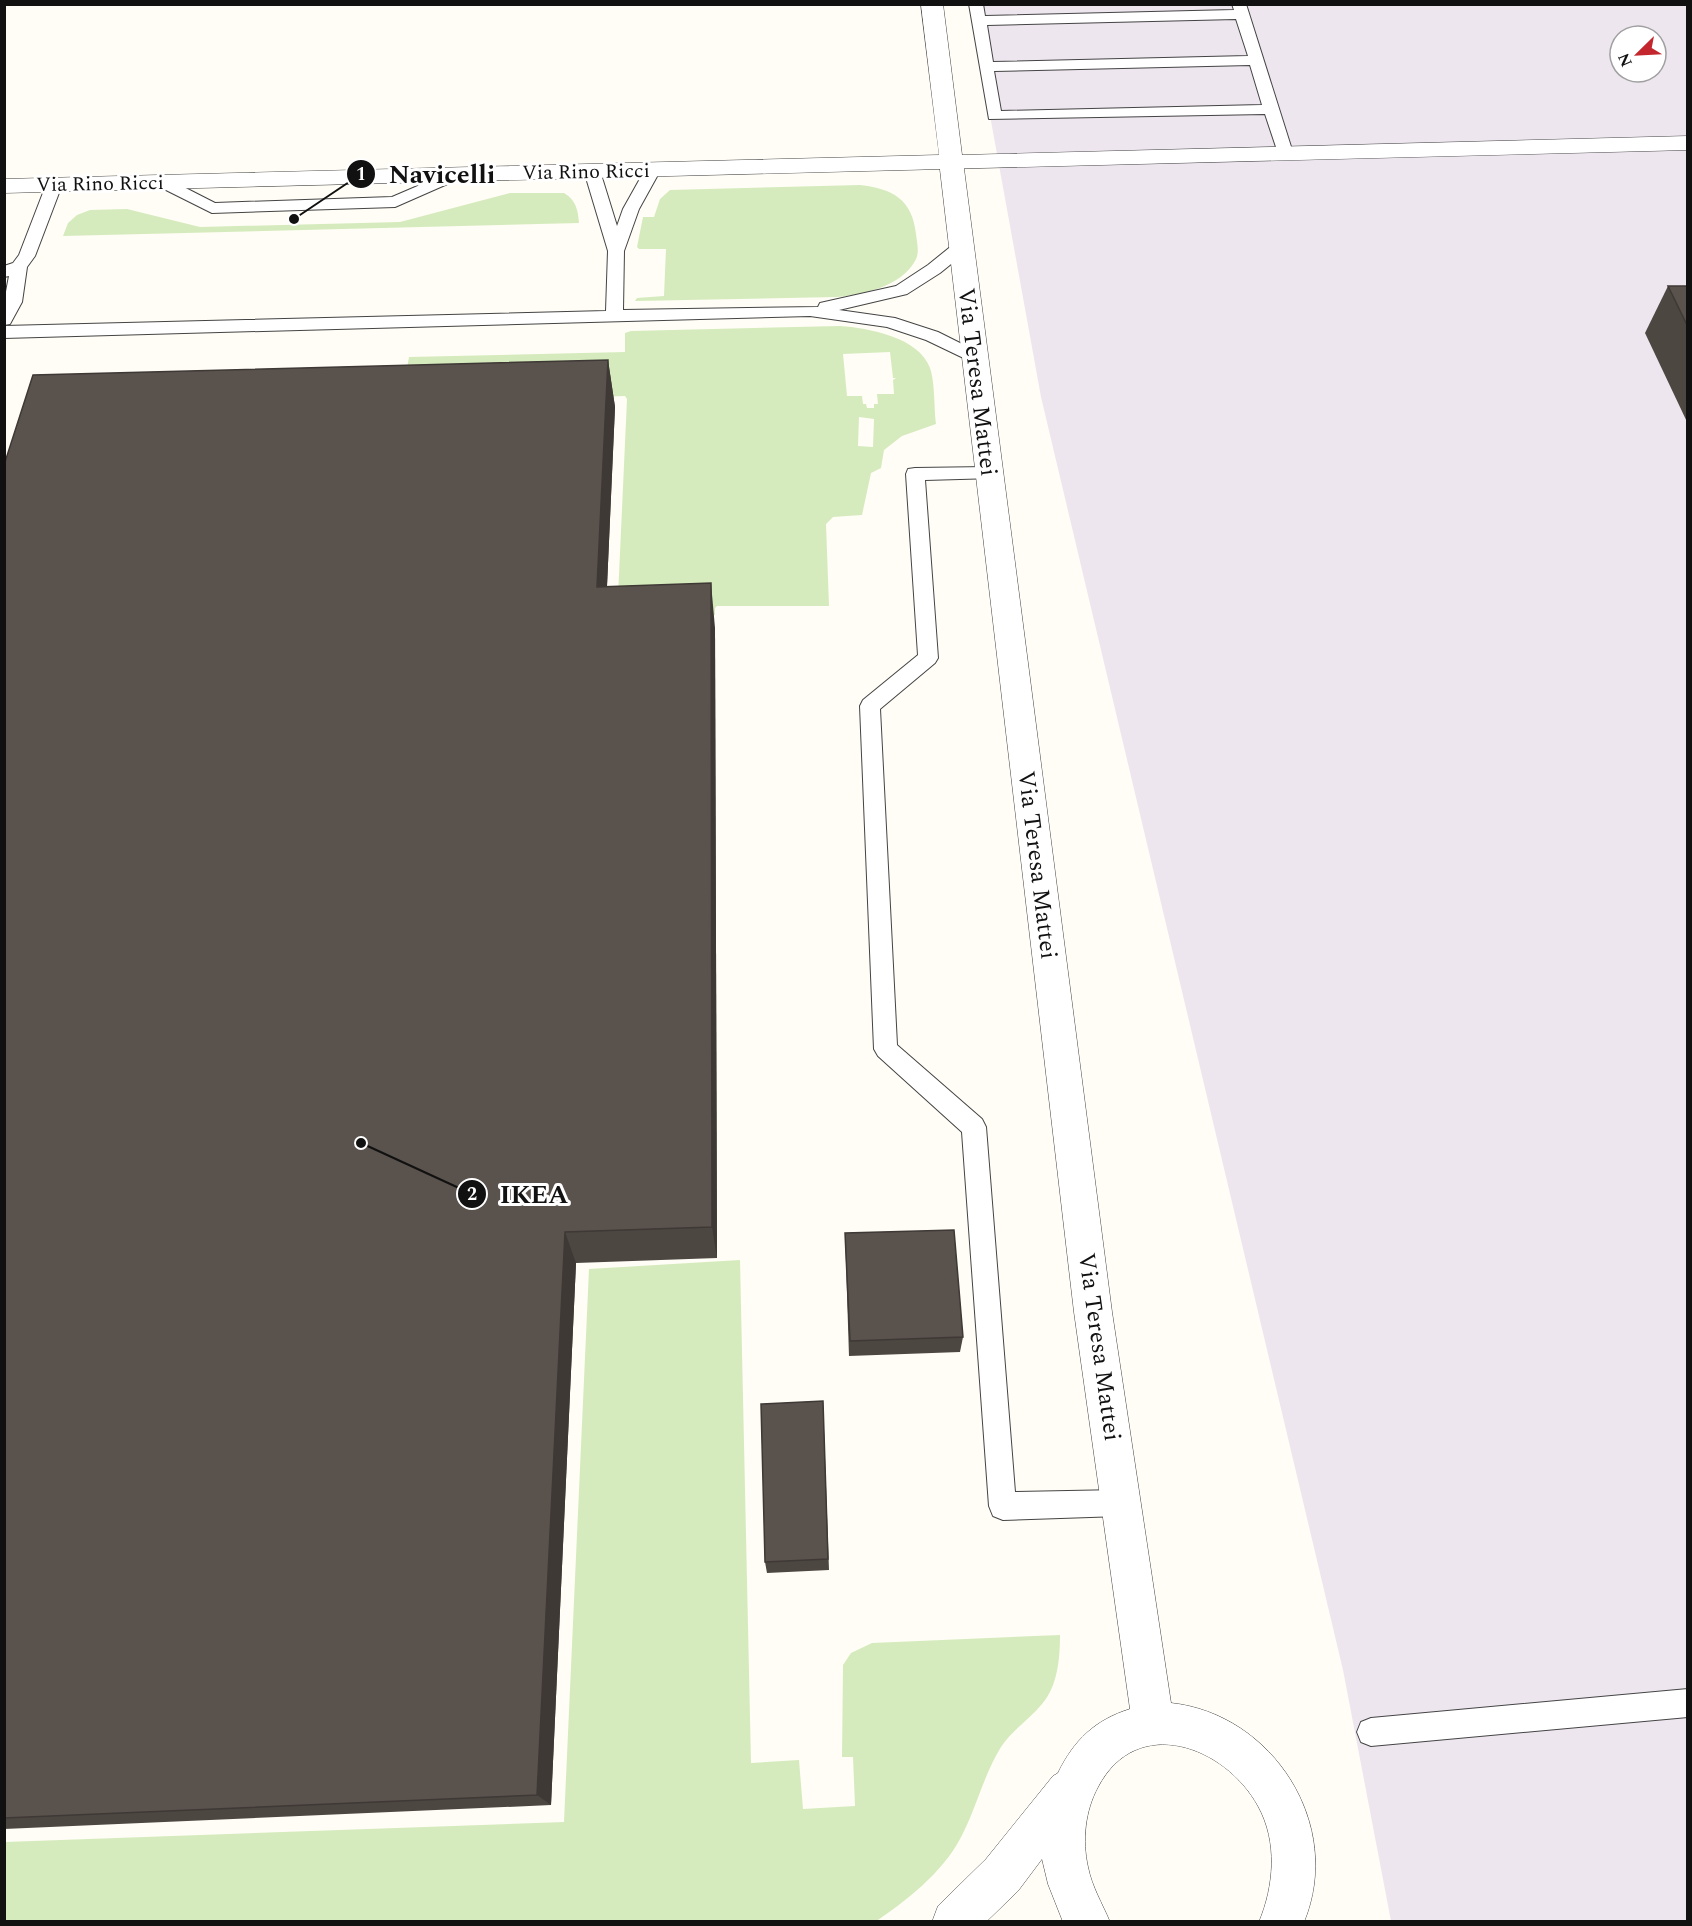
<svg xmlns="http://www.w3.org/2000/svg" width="1692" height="1926" font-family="Spectral,serif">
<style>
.industrial{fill:#eee6ef;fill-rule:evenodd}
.green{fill:#d5ebbd;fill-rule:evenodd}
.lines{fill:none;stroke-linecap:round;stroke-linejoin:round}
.service-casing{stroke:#444;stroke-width:2}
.minor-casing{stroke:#444;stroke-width:1}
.tertiary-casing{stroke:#444;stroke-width:1}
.service{fill:#fff;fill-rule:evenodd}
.minor{fill:#fff;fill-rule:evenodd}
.tertiary{fill:#fff;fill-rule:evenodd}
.wall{fill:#4d4742}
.shaded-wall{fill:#3f3936}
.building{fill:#5a524d;stroke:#3f3936;stroke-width:1.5}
.labels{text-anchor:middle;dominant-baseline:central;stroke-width:6;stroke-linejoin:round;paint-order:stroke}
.far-street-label{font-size:20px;fill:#111;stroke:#fff}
.street-label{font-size:24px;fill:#111;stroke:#fff}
.leader{fill:none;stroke:#111;stroke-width:2}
.callout-dot{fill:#111;stroke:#fff;stroke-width:2}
.mark-label{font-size:18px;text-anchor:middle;font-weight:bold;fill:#fff}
.callout-label{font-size:26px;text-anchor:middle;font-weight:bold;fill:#111;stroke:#fff;stroke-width:6;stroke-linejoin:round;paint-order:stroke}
</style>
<rect width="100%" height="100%" fill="#fffdf5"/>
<path class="industrial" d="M 970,5 L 1687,5 L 1687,1921 L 1391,1921 L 1343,1670 L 1041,397 ZM 1620,36 L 1656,36 L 1656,72 L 1620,72 Z"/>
<g class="green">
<path d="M 860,185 C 893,189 912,199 916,234 C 917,243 920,253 915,261 C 900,287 864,294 837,297 L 635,301 L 637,298 L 664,296 L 666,249 L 639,249 L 637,247 L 643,217 L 654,217 L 660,199 L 670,190 Z"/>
<path d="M 510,193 L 564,193 C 576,200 578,210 579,223 L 63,236 L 68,223 L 77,215 L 90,210 L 127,209 L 200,227 L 400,222 Z"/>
<path d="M 840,326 C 868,328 919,337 930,368 C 935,382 934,409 936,424 L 902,436 L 884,450 L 881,468 L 871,473 L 862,515 L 833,517 L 826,524 L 829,606 L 717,606 L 715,608 L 715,615 L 617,619 L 627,399 L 625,396 L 501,400 L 404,386 L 409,357 L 625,352 L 625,333 L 631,331 ZM 890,352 L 893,378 L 896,378 L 893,380 L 894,394 L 877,394 L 878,404 L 874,404 L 874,408 L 867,408 L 866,404 L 863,404 L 862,396 L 847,396 L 843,354 ZM 859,417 L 874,419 L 873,447 L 858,446 Z"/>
<path d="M 740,1260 L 751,1763 L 799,1760 L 803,1809 L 855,1806 L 853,1757 L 842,1757 L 843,1665 L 851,1653 L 872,1643 L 1060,1635 C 1060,1657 1058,1686 1042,1704 C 1029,1720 1012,1730 1001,1747 C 983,1776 976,1810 960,1839 C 942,1873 906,1901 875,1922 L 5,1921 L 5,1842 L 564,1822 L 589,1269 Z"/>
</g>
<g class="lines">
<defs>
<g id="service">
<path d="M 969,4 L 983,4 L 985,16 L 1234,10 L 1232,4 L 1246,4 L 1293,153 L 1291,156 L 1279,156 L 1265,114 L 989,119 ZM 1236,19 L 1248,56 L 993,62 L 987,25 ZM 1250,65 L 1262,105 L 1001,111 L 994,71 Z"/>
<polygon points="592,166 600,171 617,226 623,209 646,168 658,168 660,171 639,209 624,251 623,310 818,307 820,303 896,286 928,265 954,244 966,244 968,248 966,252 940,273 907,294 839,310 895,318 938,332 980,353 983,357 980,361 974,363 926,340 887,327 810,316 4,338 4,326 606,311 608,251 584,171"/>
<polygon points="455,170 461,172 463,175 461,178 395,207 212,213 156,185 154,182 156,179 168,179 215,203 392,197"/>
<polygon points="54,180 62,185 35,256 27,267 22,302 10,324 4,325 4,302 9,276 4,277 4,266 13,263 19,255 46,185"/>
<polygon points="988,467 995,468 997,473 995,478 925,480 938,658 935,663 880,709 897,1045 982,1119 986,1127 1015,1492 1120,1490 1130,1493 1133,1503 1130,1513 1120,1516 1003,1520 993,1516 989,1506 962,1132 878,1056 874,1049 860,706 863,700 918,655 906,474 908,469 915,468"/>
<polygon points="1688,1689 1688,1717 1371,1746 1361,1742 1357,1732 1361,1722 1371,1718"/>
</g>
<path id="minor" d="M 951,154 L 959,156 L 963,161 L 1112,1312 L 1171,1703 C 1273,1714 1344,1825 1304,1922 L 1259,1922 C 1274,1886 1278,1842 1258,1806 C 1225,1746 1137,1713 1098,1787 C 1085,1811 1082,1840 1088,1867 C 1092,1887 1102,1903 1110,1922 L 1063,1922 L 1048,1884 L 1042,1859 L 1018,1891 L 986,1922 L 932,1922 L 938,1906 L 986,1859 L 1053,1776 L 1058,1773 C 1074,1740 1095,1720 1130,1709 L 1074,1312 L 939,161 L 943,156 Z"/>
<polygon id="tertiary" points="921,4 943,4 962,155 1688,136 1688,150 4,193 4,179 939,155"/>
</defs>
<use href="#service" class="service-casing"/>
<use href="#minor" class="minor-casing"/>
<use href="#tertiary" class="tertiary-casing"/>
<use href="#service" class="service"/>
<use href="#minor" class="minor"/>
<use href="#tertiary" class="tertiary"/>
</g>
<g class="wall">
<polygon points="1668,286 1688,286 1688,424 1645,333"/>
<polygon points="608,360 615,407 607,586 715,628 717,1258 576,1263 551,1805 4,1829 4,465"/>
<polygon points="845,1233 963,1337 960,1352 849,1356"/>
<polygon points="823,1401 829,1570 767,1573 765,1562"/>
</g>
<g class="shaded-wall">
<polygon points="608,360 615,407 605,631 597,587"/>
<polygon points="711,583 715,628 717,1258 712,1227"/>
<polygon points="565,1232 576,1263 551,1805 537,1795"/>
</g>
<g class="building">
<polygon points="1668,286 1688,286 1688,327"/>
<polygon points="608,360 597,587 711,583 712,1227 565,1232 537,1795 4,1818 4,465 33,375"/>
<polygon points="954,1230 963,1337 850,1341 845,1233"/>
<polygon points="823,1401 828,1559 765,1562 761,1404"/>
</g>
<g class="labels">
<g class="far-street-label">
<text transform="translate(586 172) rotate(-1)">Via Rino Ricci</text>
<text transform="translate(100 184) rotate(-1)">Via Rino Ricci</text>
</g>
<g class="street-label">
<text transform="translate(977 382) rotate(83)">Via Teresa Mattei</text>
<text transform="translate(1037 865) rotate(83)">Via Teresa Mattei</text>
<text transform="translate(1099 1347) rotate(82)">Via Teresa Mattei</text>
</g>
</g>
<path class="leader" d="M294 219L361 174M361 1143L472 1194"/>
<g class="callout-dot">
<circle cx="294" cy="219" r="6"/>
<circle cx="361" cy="1143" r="6"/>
<circle cx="361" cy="174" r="15"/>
<circle cx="472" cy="1194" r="15"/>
</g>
<g class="mark-label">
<text x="361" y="180">1</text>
<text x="472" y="1200">2</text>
</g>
<g class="callout-label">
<text x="442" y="183">Navicelli</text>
<text x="534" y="1203">IKEA</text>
</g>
<rect width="1692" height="1926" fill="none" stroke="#111111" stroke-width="12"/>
<g transform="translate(1638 54) rotate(246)"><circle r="28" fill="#ffffff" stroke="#a0a0a0" stroke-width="1.5"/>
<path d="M0-4.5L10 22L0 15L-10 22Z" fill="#c4262e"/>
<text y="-9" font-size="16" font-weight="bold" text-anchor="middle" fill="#111111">N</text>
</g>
</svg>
